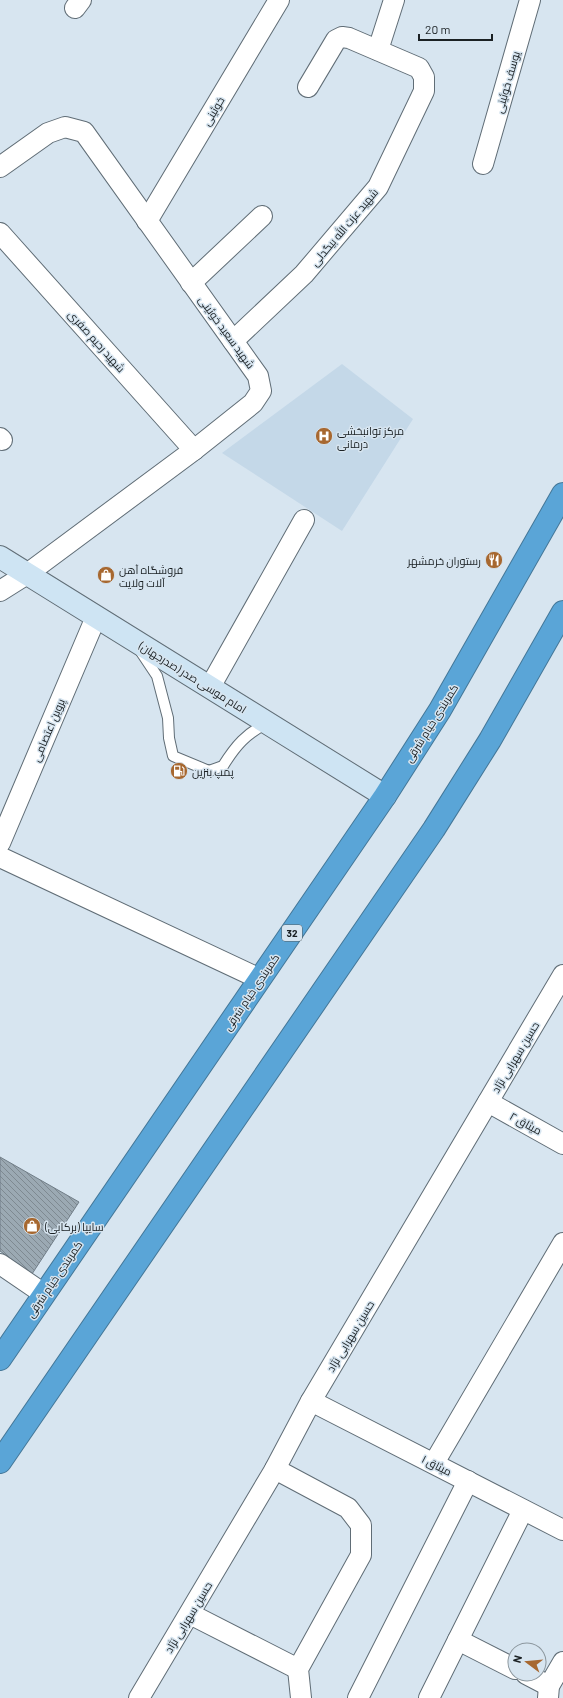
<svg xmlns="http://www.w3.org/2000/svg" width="563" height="1698" font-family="Barlow,Cairo,sans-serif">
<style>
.built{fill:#c4d8e8}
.building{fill:url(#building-back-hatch);stroke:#707d87}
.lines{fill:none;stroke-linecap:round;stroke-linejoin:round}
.lane-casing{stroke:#606d76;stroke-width:12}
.street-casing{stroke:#606d76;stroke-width:22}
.secondary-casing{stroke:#606d76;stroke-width:24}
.highway-casing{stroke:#447798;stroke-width:24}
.lane{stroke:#fff;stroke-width:10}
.street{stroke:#fff;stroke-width:20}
.secondary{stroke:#cee4f3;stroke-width:22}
.highway{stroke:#5aa5d7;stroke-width:22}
.labels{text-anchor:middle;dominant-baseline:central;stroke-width:3;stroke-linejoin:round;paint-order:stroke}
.shield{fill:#d7e5f0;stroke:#535c61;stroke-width:1}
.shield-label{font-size:10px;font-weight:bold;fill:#1b2124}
.street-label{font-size:11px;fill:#1b2124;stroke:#d7e5f0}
.poi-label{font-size:11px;fill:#1b2124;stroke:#d7e5f0;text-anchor:start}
</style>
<defs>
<pattern id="building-back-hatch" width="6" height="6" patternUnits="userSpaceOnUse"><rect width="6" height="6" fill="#9ba9b3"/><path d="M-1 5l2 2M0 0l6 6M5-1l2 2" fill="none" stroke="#7e8991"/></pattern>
</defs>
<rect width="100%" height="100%" fill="#d7e5f0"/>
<polygon class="built" points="342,364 413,419 342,531 222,453"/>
<polygon class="building" points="0,1157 79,1202 32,1274 0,1251"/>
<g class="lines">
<defs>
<path id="lane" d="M 141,652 L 157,676 L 168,718 L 169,738 L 173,756 L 209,771 L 223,766 C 236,745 246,734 267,723"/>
<g id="street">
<polyline points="75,8 81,0"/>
<polyline points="378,50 394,0"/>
<polyline points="483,164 530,0"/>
<polyline points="0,167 48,133 65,127 84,132 258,376 261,391 253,403 194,450 27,574 0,591"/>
<polyline points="147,221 279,0"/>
<polyline points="0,233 194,450"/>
<polyline points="191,283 262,216"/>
<polyline points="233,341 304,274 378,187 424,91 424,77 419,68 349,38 342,37 336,40 308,87"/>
<polyline points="0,438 2,440"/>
<polyline points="210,687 304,520"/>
<polyline points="0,843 96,617"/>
<polyline points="0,857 260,979"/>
<polyline points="488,1102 563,1144"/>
<polyline points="0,1264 44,1294"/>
<polyline points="311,1401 563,1530"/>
<polyline points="434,1463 563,1243"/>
<polyline points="275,1469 348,1508 361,1525 361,1555 298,1669 301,1698"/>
<polyline points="190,1614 298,1669"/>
<polyline points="458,1640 515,1669"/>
<polyline points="526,1674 549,1686"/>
<polyline points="139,1698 275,1469 311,1401 563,975"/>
<polyline points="358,1698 468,1481"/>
<polyline points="429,1698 523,1510"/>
<polyline points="548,1698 549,1686 563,1662"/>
</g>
<polyline id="secondary" points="0,557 385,796"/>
<g id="highway">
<polyline points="0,1359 385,796 440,710 563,494"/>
<polyline points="0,1462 434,829 490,740 563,612"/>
</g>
</defs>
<use href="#lane" class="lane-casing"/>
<use href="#street" class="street-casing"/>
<use href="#secondary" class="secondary-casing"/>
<use href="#highway" class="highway-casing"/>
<use href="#lane" class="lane"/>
<use href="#street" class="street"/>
<use href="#secondary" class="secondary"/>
<use href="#highway" class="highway"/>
</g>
<defs>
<symbol id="hospital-disc" viewBox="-11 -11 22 22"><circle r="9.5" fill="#a76830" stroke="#d7e5f0"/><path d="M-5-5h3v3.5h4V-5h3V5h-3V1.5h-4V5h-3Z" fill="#fff"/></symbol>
<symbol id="restaurant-disc" viewBox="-11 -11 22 22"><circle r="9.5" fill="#a76830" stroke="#d7e5f0"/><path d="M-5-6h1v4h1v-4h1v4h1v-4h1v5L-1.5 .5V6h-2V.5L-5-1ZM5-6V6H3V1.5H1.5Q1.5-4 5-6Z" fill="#fff"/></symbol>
<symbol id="shop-disc" viewBox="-11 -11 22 22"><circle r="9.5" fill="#a76830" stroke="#d7e5f0"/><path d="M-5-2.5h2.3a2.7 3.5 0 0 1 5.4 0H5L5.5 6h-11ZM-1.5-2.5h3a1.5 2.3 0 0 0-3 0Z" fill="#fff"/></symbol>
<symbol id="fuel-disc" viewBox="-11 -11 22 22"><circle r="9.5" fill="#a76830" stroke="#d7e5f0"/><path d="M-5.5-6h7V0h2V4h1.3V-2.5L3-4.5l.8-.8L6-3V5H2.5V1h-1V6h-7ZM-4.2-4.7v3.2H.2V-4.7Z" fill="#fff"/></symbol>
</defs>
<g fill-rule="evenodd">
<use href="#hospital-disc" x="314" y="426" width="20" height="20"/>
<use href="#restaurant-disc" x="484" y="550" width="20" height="20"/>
<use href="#shop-disc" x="96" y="565" width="20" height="20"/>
<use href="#fuel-disc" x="169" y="761" width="20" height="20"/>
<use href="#shop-disc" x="22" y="1216" width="20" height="20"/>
</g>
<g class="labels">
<rect class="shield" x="282" y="925" width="20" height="16" rx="3"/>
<g class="shield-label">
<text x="292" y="933">32</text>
</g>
<g class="street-label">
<text transform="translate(507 82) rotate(-74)">یوسف خوئینی</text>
<text transform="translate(213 111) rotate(-59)">خوئینی</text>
<text transform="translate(344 227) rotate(-50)">شهید عزت الله بیگدلی</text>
<text transform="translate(227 332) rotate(54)">شهید سعید خوئینی</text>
<text transform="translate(97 341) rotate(48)">شهید رحیم صفری</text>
<text transform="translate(193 677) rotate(32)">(صدرجهان) امام موسی صدر</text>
<text transform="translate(431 723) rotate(-58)">کمربندی خیام شرقی</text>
<text transform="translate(48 730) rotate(-67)">پروین اعتصامی</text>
<text transform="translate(251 992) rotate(-56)">کمربندی خیام شرقی</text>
<text transform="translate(515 1057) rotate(-59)">حسین سهرابی نژاد</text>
<text transform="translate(526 1123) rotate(29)">میثاق ۲</text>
<text transform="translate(54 1279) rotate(-56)">کمربندی خیام شرقی</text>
<text transform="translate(350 1336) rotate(-59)">حسین سهرابی نژاد</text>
<text transform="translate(437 1465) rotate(27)">میثاق ۱</text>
<text transform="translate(188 1617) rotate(-59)">حسین سهرابی نژاد</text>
</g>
<g class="poi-label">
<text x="337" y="430">مرکز توانبخشی<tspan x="337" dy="13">درمانی</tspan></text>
<text x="481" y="560" text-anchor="end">رستوران خرمشهر</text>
<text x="119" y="569">فروشگاه آهن<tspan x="119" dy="13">آلات ولایت</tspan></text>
<text x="192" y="771">پمپ بنزین</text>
<text x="45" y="1226">سایپا (برکابی)</text>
</g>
</g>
<g transform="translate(527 1662) rotate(286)"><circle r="19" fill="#d7e5f0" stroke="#8c979e"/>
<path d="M0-3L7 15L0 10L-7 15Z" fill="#a76830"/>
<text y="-6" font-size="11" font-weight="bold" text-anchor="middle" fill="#1b2124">N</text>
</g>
<path d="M419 34v6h73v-6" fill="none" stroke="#1b2124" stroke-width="2"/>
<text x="425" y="34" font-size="12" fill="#1b2124" stroke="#d7e5f0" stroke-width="3" paint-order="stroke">20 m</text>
</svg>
